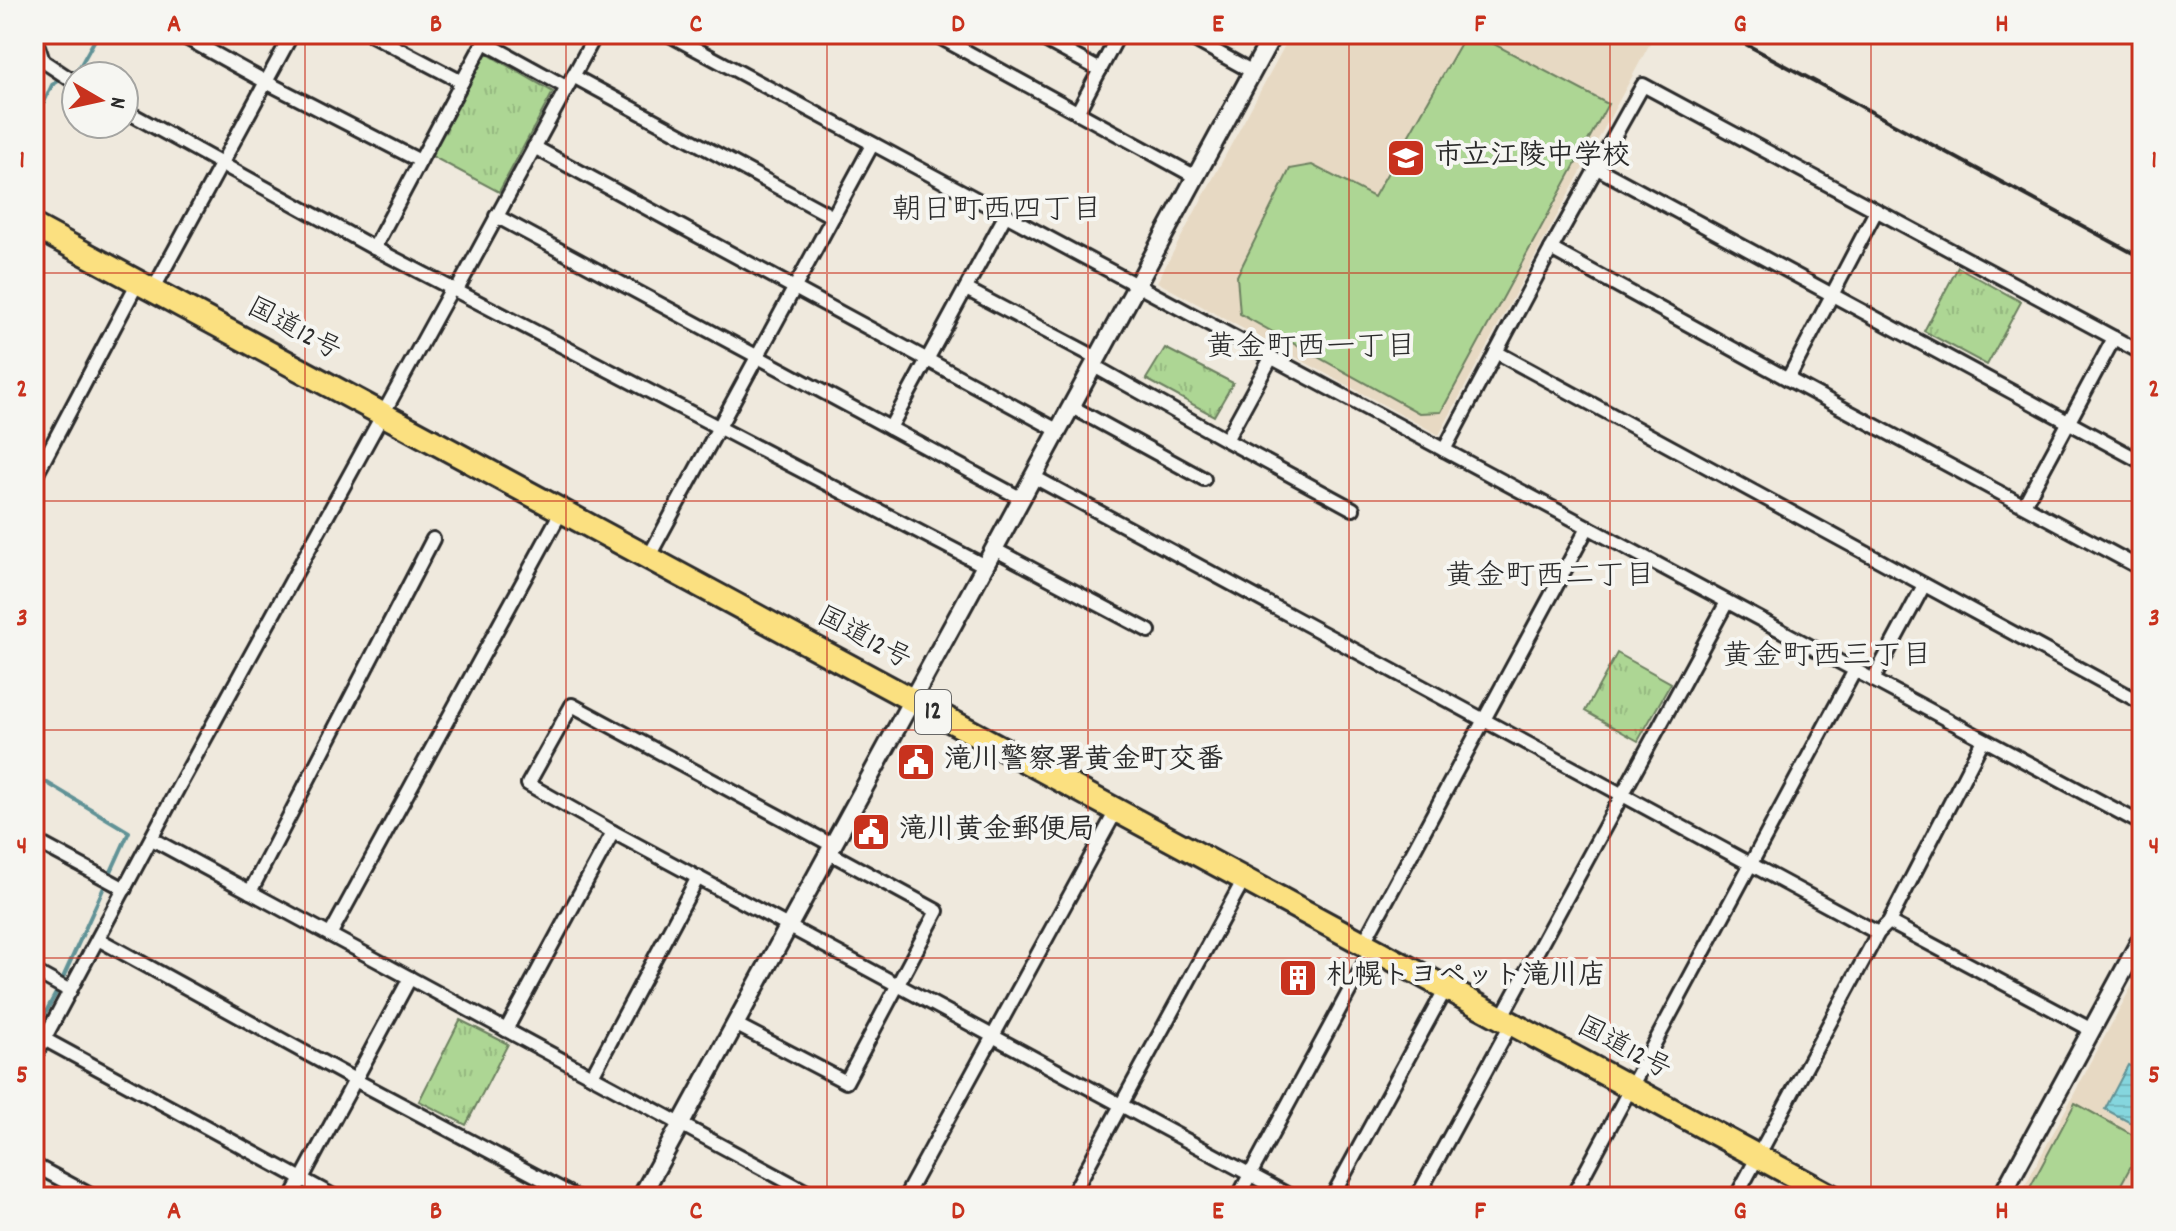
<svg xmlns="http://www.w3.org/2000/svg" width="2176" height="1231" font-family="Dekko,'Klee One',sans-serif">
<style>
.built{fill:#e7d9c3}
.grass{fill:url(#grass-tufts);stroke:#6c8060;stroke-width:2}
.pitch{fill:#add694;stroke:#6c8060;stroke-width:2}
.water{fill:url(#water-rules);stroke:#619296;stroke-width:2}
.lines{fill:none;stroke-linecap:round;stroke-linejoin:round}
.stream{stroke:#619296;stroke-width:4}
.street-casing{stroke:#2b2b2b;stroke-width:18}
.secondary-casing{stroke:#2b2b2b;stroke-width:22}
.highway-casing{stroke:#2b2b2b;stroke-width:28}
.street{stroke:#f6f6f2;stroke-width:12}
.secondary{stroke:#f6f6f2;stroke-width:16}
.highway{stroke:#fbe080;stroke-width:22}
.rail{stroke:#2b2b2b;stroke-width:4}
.grid{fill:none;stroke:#c8321e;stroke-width:2;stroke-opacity:0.55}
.labels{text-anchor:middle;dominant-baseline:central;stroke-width:8;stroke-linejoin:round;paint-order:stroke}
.shield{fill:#f6f6f2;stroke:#686867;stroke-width:2}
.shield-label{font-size:26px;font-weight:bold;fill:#2b2b2b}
.poi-label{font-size:28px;font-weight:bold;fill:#2b2b2b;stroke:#f6f6f2;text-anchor:start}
.street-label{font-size:28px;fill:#2b2b2b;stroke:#f6f6f2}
.neighbourhood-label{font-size:30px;fill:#2b2b2b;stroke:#f6f6f2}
.neatline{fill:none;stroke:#c8321e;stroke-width:3}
.grid-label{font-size:26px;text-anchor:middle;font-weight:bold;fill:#c8321e}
</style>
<defs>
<pattern id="grass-tufts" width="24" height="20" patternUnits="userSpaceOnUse" patternTransform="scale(2)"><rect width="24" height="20" fill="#add694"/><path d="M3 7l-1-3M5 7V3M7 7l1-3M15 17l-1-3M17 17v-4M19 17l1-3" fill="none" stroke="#95b880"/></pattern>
<pattern id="water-rules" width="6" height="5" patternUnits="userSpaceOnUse" patternTransform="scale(2)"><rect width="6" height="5" fill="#85d6de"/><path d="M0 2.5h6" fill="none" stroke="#73b8bf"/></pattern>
</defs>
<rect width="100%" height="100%" fill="#efe9dd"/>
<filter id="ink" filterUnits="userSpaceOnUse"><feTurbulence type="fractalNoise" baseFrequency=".0125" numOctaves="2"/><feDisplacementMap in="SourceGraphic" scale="16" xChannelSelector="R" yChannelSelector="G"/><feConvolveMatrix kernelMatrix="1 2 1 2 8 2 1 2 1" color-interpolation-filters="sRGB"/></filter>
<g filter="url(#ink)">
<g class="built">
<polygon points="1291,34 1655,34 1439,435 1157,282"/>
<polygon points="2142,967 2142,1197 2019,1197"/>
</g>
<g class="grass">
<polygon points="484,52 553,92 499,192 428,154"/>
<polygon points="1958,267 2021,302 1987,365 1924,331"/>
<polygon points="1165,348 1233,383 1214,416 1146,379"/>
<polygon points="1617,653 1671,683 1638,741 1585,711"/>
<polygon points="460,1020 508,1044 466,1125 419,1101"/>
</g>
<g class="pitch">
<polygon points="1466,34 1475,34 1608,104 1441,412 1419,413 1240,314 1237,276 1290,169 1312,165 1374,197"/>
<polygon points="2075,1103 2142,1140 2142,1146 2114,1197 2025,1197"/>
</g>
<polygon class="water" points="2128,1065 2142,1072 2142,1129 2105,1109"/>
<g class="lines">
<g class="stream">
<polyline points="71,74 78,70 98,34"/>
<polyline points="34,124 52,85 63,78"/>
<polyline points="34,775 129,832 56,993 34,1034"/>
</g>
<defs>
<g id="street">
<polyline points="179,34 266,82 420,161"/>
<polyline points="370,34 462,82 488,34"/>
<polyline points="668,34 2142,824"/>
<polyline points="934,34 1196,177"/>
<polyline points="1034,34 1100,70"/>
<polyline points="1184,34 1253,72"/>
<polyline points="484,42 566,87"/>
<polyline points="34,43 38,46 43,61 76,83"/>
<polyline points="573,76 833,217"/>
<polyline points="124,110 374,248 985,566"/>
<polyline points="1077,113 1119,34"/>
<polyline points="534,147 1059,431"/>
<polyline points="1597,168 2142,462"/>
<polyline points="496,216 1022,499"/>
<polyline points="374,248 462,82"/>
<polyline points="1551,249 1788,379 2142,569"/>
<polyline points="966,289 1097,358"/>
<polyline points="153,290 292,34"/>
<polyline points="457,290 596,34"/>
<polyline points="1496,352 2142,703"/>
<polyline points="1094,366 1226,440 1271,358"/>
<polyline points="1788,379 1876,211"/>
<polyline points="1072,407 1204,479"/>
<polyline points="890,428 1005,216"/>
<polyline points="1226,440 1353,509"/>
<polyline points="1444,450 1551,249 1643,85 2142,353"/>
<polyline points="1034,477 1878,933"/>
<polyline points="34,479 138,282"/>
<polyline points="2024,505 2114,338"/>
<polyline points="994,549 1149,631"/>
<polyline points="648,558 872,145"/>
<polyline points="1873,680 1924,585"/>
<polyline points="152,839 816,1197"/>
<polyline points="34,840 125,889"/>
<polyline points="832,845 572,705 528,784 613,832 1292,1197"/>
<polyline points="250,892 433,539"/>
<polyline points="1889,922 2092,1030"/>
<polyline points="330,935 562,510"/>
<polyline points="98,939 355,1080 576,1197"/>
<polyline points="1363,944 1588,527"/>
<polyline points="34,971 70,991"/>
<polyline points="1501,1018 1727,602"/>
<polyline points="735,1024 846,1082 937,911 828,852"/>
<polyline points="506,1030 613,832"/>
<polyline points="44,1039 335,1197"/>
<polyline points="34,1058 178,788 452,288"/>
<polyline points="592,1076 698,877"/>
<polyline points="34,1165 94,1197"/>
<polyline points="292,1197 410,978"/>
<polyline points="905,1197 1116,811"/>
<polyline points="1071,1197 1244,879"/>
<polyline points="1238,1197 1372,949"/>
<polyline points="1332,1197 1446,988"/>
<polyline points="1417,1197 1511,1024"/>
<polyline points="1572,1197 1855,670"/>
<polyline points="1736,1197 1878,933 1889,922 1983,740"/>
</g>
<g id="secondary">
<path d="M 641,1197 C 852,809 1064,423 1273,34"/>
<polyline points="2001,1197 2142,937"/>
</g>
<polyline id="highway" points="34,226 1833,1197"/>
</defs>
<use href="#street" class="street-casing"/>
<use href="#secondary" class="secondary-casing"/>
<use href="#highway" class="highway-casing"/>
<use href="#street" class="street"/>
<use href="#secondary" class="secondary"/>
<use href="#highway" class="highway"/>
<polyline class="rail" points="1727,34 2142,258"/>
</g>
</g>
<path class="grid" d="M 305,34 L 305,1197M 566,34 L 566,1197M 827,34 L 827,1197M 1088,34 L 1088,1197M 1349,34 L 1349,1197M 1610,34 L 1610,1197M 1871,34 L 1871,1197M 34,273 L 2142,273M 34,501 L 2142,501M 34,730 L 2142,730M 34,958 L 2142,958"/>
<defs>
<symbol id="school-square" viewBox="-11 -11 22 22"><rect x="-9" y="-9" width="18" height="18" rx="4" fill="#c8321e" stroke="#f6f6f2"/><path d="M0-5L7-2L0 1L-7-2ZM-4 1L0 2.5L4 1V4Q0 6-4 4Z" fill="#fff"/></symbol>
<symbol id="civic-square" viewBox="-11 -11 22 22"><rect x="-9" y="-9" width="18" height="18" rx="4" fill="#c8321e" stroke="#f6f6f2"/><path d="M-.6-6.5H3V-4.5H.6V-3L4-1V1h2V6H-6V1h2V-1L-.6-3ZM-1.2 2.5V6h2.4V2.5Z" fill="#fff"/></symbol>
<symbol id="building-square" viewBox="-11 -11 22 22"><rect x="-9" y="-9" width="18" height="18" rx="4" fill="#c8321e" stroke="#f6f6f2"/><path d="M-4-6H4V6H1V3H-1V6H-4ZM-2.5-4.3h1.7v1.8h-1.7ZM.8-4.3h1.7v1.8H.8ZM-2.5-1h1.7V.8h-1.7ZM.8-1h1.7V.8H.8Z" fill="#fff"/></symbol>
</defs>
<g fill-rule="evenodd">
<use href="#school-square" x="1384" y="136" width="44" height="44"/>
<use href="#civic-square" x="894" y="740" width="44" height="44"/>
<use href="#civic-square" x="849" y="810" width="44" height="44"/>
<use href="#building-square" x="1276" y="956" width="44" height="44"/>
</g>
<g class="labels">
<rect class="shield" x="915" y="690" width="36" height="44" rx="6"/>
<g class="shield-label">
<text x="933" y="712">12</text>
</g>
<g class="poi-label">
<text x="1434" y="158">市立江陵中学校</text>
<text x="944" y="762">滝川警察署黄金町交番</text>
<text x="899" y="832">滝川黄金郵便局</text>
<text x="1326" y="978">札幌トヨペット滝川店</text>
</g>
<g class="street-label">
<text transform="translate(293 331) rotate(28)">国道12号</text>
<text transform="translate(863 640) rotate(28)">国道12号</text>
<text transform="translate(1623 1050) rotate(28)">国道12号</text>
</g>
<g class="neighbourhood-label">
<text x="997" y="212">朝日町西四丁目</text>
<text x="1311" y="349">黄金町西一丁目</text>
<text x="1550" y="578">黄金町西二丁目</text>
<text x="1827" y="658">黄金町西三丁目</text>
</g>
</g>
<rect width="2176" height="1231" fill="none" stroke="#f6f6f2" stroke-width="88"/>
<g transform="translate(100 100) rotate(99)"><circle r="38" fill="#f6f6f2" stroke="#a5a5a2" stroke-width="2"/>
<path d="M0-6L14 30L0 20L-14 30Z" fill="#c8321e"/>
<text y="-12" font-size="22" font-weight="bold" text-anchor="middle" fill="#2b2b2b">N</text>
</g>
<rect x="44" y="44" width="2088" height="1143" class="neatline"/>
<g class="grid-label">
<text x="174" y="31">A</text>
<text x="436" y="31">B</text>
<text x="696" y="31">C</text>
<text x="958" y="31">D</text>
<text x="1218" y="31">E</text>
<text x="1480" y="31">F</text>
<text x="1740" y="31">G</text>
<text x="2002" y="31">H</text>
<text x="22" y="167">1</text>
<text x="2154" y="167">1</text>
<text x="22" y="396">2</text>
<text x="2154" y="396">2</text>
<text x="22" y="625">3</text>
<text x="2154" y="625">3</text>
<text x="22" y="853">4</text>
<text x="2154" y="853">4</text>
<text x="22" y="1082">5</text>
<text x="2154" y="1082">5</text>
<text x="174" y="1218">A</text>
<text x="436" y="1218">B</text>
<text x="696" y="1218">C</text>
<text x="958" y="1218">D</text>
<text x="1218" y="1218">E</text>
<text x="1480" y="1218">F</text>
<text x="1740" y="1218">G</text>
<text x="2002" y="1218">H</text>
</g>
</svg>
